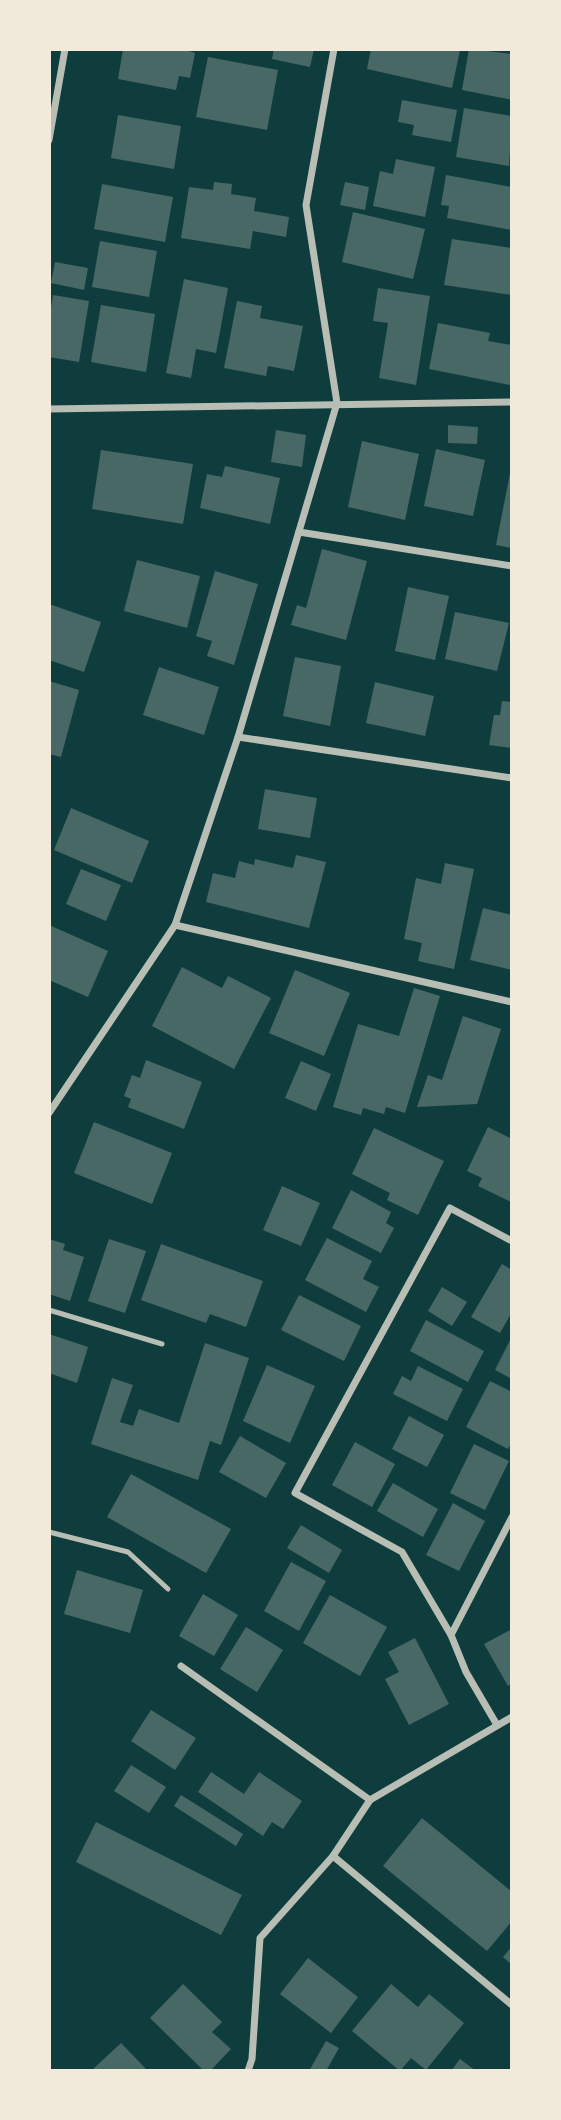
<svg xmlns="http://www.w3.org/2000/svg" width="561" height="2120" font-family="'Fira Sans',sans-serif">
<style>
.building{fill:#486865}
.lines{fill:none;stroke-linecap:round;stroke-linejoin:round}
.service{stroke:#b8beb3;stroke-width:5}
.minor{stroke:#b8beb3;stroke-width:7}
</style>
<rect width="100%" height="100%" fill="#0f3d3e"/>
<g class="building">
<polygon points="123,49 183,49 195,53 190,78 179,76 176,90 118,79"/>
<polygon points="274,49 314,49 310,67 272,59"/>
<polygon points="371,49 460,50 452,88 367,69"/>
<polygon points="469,49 512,54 512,100 462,90"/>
<polygon points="208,57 278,70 267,130 196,117"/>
<polygon points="402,100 457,110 451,142 412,135 414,125 398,122"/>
<polygon points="464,108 512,116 509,166 456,157"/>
<polygon points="118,115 181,126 174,169 111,158"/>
<polygon points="396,159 435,167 425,217 373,206 380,171 393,174"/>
<polygon points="446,175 512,187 512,230 447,218 449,206 441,205"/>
<polygon points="214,182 232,184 231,194 256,198 254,211 289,217 286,237 253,231 250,249 181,238 189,187 213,190"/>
<polygon points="345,182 369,187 365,210 340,205"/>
<polygon points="102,184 173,197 165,242 94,229"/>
<polygon points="353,212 425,229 413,279 342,262"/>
<polygon points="452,239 512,248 512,295 444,285"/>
<polygon points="100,241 157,251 149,297 92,287"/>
<polygon points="55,262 88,268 84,290 51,283"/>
<polygon points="184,279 228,288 216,353 196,349 191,378 166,373"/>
<polygon points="378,288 430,296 416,385 379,378 388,323 373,321"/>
<polygon points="53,295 89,301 79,362 49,357 49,320"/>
<polygon points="237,301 262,306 260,318 303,326 294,371 268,366 266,376 224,368"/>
<polygon points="101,305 155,314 146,372 91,362"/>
<polygon points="438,323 490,333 488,341 512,345 510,385 429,369"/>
<polygon points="448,425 478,427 477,444 448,443"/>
<polygon points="276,430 306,435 302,467 271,462"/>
<polygon points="362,441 419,454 405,520 348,507"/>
<polygon points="436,449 485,460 473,516 424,506"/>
<polygon points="101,450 193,464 183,524 92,509"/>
<polygon points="225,466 280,478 270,524 200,508 207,474 222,477"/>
<polygon points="510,473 512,474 512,548 496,545"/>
<polygon points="322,549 367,561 346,640 291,625 297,605 306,608"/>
<polygon points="137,560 200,576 187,628 124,611"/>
<polygon points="215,571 258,584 234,665 207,656 212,641 196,636"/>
<polygon points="408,587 449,596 435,660 395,651"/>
<polygon points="49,604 101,622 84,672 49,660"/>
<polygon points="455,612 509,623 497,671 445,659"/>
<polygon points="295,657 341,666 330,726 283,716"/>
<polygon points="159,667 219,687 204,735 143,715"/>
<polygon points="49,681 79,690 61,757 49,754"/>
<polygon points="375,682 434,696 425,736 366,723"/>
<polygon points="502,701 512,702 512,748 489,745 494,715 500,715"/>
<polygon points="265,789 317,798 310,838 258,829"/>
<polygon points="71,808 149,841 132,883 54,850"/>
<polygon points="296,855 326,862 309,928 206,902 213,873 235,878 239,861 254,865 255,859 293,868"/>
<polygon points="445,863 474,869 454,969 418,961 422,943 404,939 416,878 441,884"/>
<polygon points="81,869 121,885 106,921 66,904"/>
<polygon points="483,908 512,915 512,970 470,960"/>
<polygon points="49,925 108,951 88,997 49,980"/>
<polygon points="182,967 222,988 228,976 271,998 234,1069 152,1026"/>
<polygon points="295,970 350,993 324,1056 269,1033"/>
<polygon points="414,988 440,996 405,1113 386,1107 384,1114 363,1108 361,1115 333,1107 358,1024 399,1036"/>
<polygon points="463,1016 501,1029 477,1104 417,1107 428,1075 442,1080"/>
<polygon points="146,1060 202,1082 184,1129 128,1107 131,1099 124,1096 132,1075 140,1078"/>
<polygon points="301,1061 331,1074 316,1111 285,1098"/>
<polygon points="94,1122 172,1153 152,1204 74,1173"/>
<polygon points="488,1127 512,1139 511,1202 478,1186 482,1178 467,1171"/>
<polygon points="374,1128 444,1161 418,1215 387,1200 390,1193 352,1174"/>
<polygon points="282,1186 320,1203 301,1246 263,1230"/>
<polygon points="351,1190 391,1212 386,1223 394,1228 381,1253 332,1228"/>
<polygon points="327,1238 372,1261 363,1279 379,1287 366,1312 305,1280"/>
<polygon points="49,1239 65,1244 63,1250 84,1257 70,1301 49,1294"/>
<polygon points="109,1239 146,1251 125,1313 88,1301"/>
<polygon points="161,1244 263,1281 246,1327 210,1314 206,1323 141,1300"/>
<polygon points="502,1264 512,1270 512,1312 500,1333 471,1317"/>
<polygon points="442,1287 467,1302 452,1326 428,1311"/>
<polygon points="299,1295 361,1326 344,1361 281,1330"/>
<polygon points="426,1320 484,1351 468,1382 410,1351"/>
<polygon points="49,1334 88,1347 77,1383 49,1373"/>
<polygon points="512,1336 512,1379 495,1370"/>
<polygon points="205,1343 249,1358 221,1445 210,1441 198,1480 91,1444 112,1378 133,1385 120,1422 133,1426 139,1409 179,1423"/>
<polygon points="267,1365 315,1386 290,1443 243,1421"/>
<polygon points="418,1366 463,1389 447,1421 393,1394 402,1376 411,1381"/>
<polygon points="490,1381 512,1392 512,1442 508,1449 466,1427"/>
<polygon points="409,1416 444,1435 427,1467 392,1449"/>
<polygon points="240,1436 286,1463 266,1498 219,1472"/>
<polygon points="355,1442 395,1464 372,1507 332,1485"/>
<polygon points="474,1444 509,1461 485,1510 450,1493"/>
<polygon points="131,1474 231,1529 206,1573 107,1517"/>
<polygon points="393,1483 438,1509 423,1537 377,1511"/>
<polygon points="453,1503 485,1521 459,1571 426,1555"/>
<polygon points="301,1525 342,1550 329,1573 287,1548"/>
<polygon points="291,1562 326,1581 299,1631 264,1611"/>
<polygon points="77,1570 143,1590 130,1633 64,1614"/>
<polygon points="203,1594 238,1615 214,1656 179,1636"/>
<polygon points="330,1595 387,1627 360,1676 303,1643"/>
<polygon points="246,1627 283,1650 257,1692 220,1669"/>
<polygon points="512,1629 512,1683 508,1686 484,1644"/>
<polygon points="415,1638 449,1704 409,1725 385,1679 399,1672 388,1652"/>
<polygon points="151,1710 196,1738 175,1770 131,1741"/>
<polygon points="131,1765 166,1787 149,1813 114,1791"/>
<polygon points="211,1772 244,1794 259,1772 302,1801 283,1829 272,1822 263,1836 198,1792"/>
<polygon points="181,1795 243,1834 236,1846 174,1806"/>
<polygon points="422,1818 512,1892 512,1921 487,1951 383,1866"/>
<polygon points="96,1822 242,1895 221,1935 76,1862"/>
<polygon points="512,1946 512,1965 503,1957"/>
<polygon points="308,1958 358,1997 331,2033 280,1994"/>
<polygon points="183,1984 222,2022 212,2032 231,2049 210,2071 204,2071 150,2018"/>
<polygon points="391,1984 418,2007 429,1994 464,2023 426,2070 411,2058 400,2071 352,2031"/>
<polygon points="326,2041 339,2048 326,2071 309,2071"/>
<polygon points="121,2043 148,2071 91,2071"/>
<polygon points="460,2059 476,2071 451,2071"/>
</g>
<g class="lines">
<g class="service">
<polyline points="49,1310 162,1344"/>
<polyline points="49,1532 128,1552 168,1589"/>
</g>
<g class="minor">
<polyline points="49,140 65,49"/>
<polyline points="49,409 512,402"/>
<polyline points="299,532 512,566"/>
<polyline points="238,737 512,778"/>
<polyline points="175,925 512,1002"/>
<polyline points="49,1113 175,925 238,737 337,403 306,205 334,49"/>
<polyline points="451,1635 402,1552 295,1493 450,1208 512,1241"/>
<polyline points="181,1666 370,1800"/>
<polyline points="497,1725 466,1672 451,1635 512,1517"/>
<polyline points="333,1856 512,2005"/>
<polyline points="248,2071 252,2059 260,1938 333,1856 370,1800 512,1717"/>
</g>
</g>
<rect width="561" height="2120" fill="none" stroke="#f1e9da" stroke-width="102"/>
</svg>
